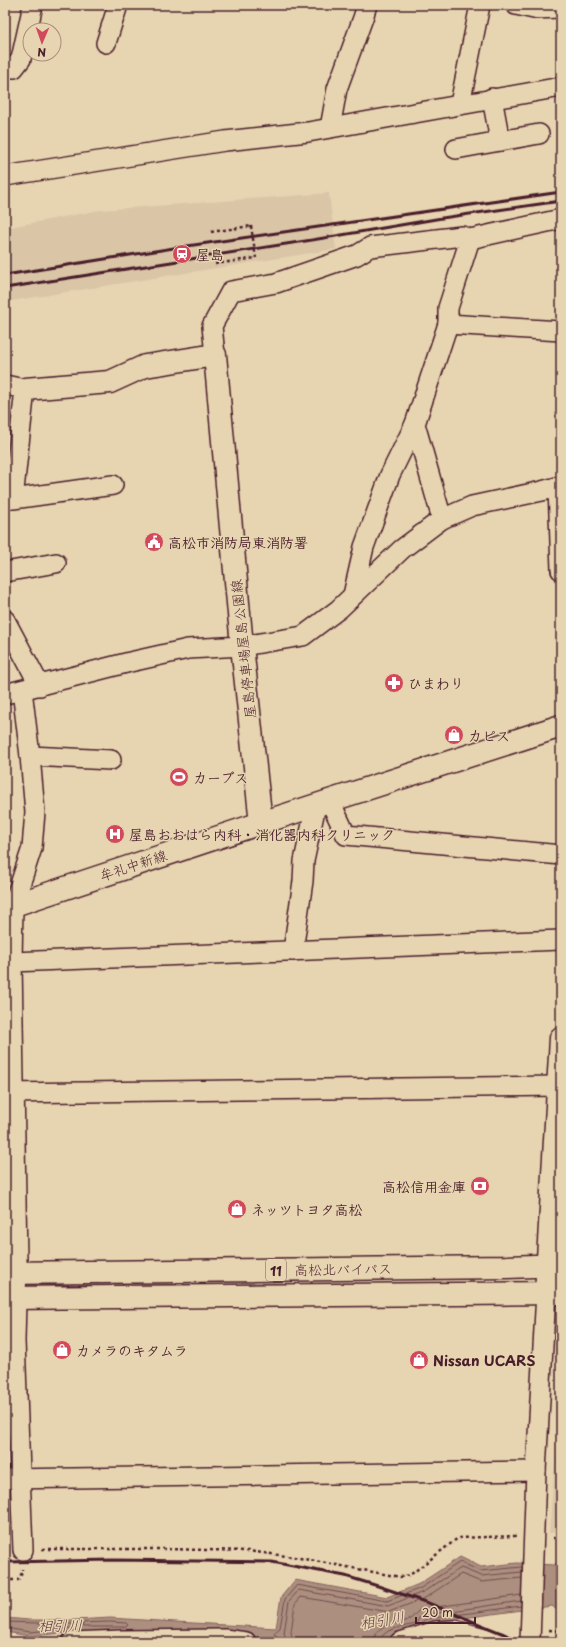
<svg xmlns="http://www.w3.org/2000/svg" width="566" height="1647" font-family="'Playpen Sans','Klee One',sans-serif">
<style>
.built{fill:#dac6a7}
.water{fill:#ac8f7f;stroke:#85625d}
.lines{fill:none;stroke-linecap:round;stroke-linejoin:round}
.shore{stroke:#714c4d;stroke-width:1}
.minor-casing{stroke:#4a1f2b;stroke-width:22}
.major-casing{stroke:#4a1f2b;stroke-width:25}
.highway-casing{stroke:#4a1f2b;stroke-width:25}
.path{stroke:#4a1f2b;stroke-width:2.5;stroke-dasharray:3 3;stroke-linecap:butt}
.minor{stroke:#e7d5b2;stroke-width:19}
.major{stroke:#e7d5b2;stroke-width:22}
.highway{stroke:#e7d5b2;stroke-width:22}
.rail{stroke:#4a1f2b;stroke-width:3}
.path-bridge{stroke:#4a1f2b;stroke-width:2.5;stroke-dasharray:3 3;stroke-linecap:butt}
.labels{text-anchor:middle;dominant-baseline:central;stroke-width:3;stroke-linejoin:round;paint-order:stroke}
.shield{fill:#e7d5b2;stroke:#795654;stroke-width:1}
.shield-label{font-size:13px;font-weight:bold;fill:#4a1f2b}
.poi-label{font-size:14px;font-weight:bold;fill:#4a1f2b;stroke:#e7d5b2;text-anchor:start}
.street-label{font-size:14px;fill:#4a1f2b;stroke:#e7d5b2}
.water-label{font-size:15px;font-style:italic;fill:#623b40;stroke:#e7d5b2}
</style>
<rect width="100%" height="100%" fill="#e7d5b2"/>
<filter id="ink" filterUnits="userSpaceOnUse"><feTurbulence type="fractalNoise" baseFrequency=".025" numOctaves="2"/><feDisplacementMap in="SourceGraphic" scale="8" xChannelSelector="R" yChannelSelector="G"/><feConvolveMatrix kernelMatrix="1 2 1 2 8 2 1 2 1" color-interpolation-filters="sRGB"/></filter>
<g filter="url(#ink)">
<g class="built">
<polygon points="329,193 336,249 5,302 5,228 100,210"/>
<polygon points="561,1388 561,1532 549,1533"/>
</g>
<polygon class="water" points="561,1556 561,1613 552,1606 426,1623 424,1631 382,1642 295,1642 250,1637 127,1631 77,1632 30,1636 5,1632 5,1618 29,1620 75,1620 110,1618 276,1628 281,1597 295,1580 387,1597 419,1584 460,1557 481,1567 517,1563 555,1565"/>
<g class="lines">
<g class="shore">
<polyline points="5,1622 72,1624 74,1626 72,1628 30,1632 5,1628"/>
<polygon points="110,1622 126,1623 128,1625 126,1627 84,1627 82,1626 84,1623"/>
<polyline points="421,1625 423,1621 426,1619 521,1606"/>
<polyline points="282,1642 281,1638 275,1635 274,1633 280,1628 285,1599 297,1585 387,1601 421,1588 460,1562 480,1571 522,1567"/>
<polyline points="287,1642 284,1633 289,1601 299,1590 388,1606 423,1592 461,1568 481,1576 522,1572"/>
<polyline points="293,1642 291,1632 295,1604 301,1597 389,1612 425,1598 461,1574 481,1582 522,1578"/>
<path d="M 374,1642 C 375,1621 397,1626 410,1619 C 415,1616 416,1611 422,1609 L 521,1595"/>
<path d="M 380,1642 C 381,1628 404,1627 416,1624 L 419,1618 L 424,1615 L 521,1601"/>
</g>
<defs>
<g id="minor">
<polyline points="516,5 534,9 561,8"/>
<polyline points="106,43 118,5"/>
<polyline points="5,67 14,68 21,59 33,5"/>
<polyline points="492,98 500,141 539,134"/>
<polyline points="460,104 480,5"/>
<polyline points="330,128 337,89 363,18 367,5"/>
<polyline points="456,149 500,141"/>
<polyline points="5,176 225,141 308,132 561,87"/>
<polyline points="448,324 448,308 470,239"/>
<polyline points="215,355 212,326 231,291 276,283 357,255 370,247 462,236 470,239 561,219"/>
<polyline points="5,385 25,389 13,499 113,485"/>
<polyline points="558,487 561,570"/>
<polyline points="442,519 415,424 448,324 561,331"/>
<polyline points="5,572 56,563"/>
<polyline points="353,595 364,547 390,475 415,424"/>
<polyline points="5,620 40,686"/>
<polyline points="22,690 30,756 35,812 32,848 13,906 12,962 17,1260 15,1341 23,1550"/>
<polyline points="5,694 130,662 188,649 242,646 303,636 339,609 402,549 442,519 472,506 542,491 561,486"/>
<polyline points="30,756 111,760"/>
<polyline points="330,801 346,835 561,855"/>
<polyline points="293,951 303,881 304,861 316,805"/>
<polyline points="12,962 561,940"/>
<polyline points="5,1093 558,1086"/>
<polyline points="5,1479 536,1471"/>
<polyline points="72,1642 122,1640 224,1639 246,1642"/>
<polyline points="400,1642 436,1631 455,1630 499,1642"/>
<polyline points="530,1642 536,1471 546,1293"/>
</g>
<g id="major">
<polyline points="25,389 110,382 145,366 215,355 242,646 261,823"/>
<polyline points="5,908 261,823 561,726"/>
<polyline points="546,1293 561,1038"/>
</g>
<g id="highway">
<polyline points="5,1273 507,1267 561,1265"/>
<polyline points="5,1298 561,1293"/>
</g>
</defs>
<use href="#minor" class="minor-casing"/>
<use href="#major" class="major-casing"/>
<use href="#highway" class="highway-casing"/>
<g class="path">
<polyline points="211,232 251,226"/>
<polyline points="215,264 256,258"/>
<polyline points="553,1538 561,1538"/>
<polyline points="42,1549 165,1549 248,1551 294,1557 400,1577 410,1575 458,1538 516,1536"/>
<polyline points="5,1580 18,1580 22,1573 22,1569"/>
<polyline points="549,1630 561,1631"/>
</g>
<use href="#minor" class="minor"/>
<use href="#major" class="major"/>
<use href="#highway" class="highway"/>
<g class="rail">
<polyline points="5,275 180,247 561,192"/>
<polyline points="5,288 312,240 442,218 561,201"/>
<polyline points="5,1562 113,1560 272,1562 345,1576 378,1586 428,1603 523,1642"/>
</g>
<polyline class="path-bridge" points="251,226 256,258"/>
</g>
</g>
<defs>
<symbol id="station-disc" viewBox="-11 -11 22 22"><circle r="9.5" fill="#d1495b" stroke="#e7d5b2"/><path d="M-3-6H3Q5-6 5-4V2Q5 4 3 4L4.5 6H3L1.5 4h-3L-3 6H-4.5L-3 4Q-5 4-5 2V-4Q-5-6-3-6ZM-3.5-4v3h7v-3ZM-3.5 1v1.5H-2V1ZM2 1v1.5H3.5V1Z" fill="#fff"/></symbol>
<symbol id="civic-disc" viewBox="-11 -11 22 22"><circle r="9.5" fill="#d1495b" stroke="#e7d5b2"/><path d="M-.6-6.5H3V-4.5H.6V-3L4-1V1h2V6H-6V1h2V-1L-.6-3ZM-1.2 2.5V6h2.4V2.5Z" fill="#fff"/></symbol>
<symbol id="pharmacy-disc" viewBox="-11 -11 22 22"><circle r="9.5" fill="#d1495b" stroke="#e7d5b2"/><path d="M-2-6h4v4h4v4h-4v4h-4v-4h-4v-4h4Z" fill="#fff"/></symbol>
<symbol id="shop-disc" viewBox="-11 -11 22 22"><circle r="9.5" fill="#d1495b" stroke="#e7d5b2"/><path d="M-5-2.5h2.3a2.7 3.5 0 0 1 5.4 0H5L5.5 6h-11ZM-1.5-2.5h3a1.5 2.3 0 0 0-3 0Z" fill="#fff"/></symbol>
<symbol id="stadium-disc" viewBox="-11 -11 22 22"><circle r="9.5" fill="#d1495b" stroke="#e7d5b2"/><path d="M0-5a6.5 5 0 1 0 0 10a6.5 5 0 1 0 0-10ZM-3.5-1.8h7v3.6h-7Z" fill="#fff"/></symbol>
<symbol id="hospital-disc" viewBox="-11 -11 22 22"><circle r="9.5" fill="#d1495b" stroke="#e7d5b2"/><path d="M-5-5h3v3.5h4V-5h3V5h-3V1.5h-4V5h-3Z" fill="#fff"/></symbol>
<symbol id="bank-disc" viewBox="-11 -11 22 22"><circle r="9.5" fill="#d1495b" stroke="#e7d5b2"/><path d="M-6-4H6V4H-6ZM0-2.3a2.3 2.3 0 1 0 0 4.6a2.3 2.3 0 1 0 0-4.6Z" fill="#fff"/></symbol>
</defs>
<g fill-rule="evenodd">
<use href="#station-disc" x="171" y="243" width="22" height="22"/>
<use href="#civic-disc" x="143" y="531" width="22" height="22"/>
<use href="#pharmacy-disc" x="383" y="672" width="22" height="22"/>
<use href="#shop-disc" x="443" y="724" width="22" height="22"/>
<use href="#stadium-disc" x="168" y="766" width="22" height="22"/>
<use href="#hospital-disc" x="104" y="823" width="22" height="22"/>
<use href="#bank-disc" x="469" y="1175" width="22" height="22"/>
<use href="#shop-disc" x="226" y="1198" width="22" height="22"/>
<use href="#shop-disc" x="51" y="1339" width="22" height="22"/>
<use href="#shop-disc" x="408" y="1349" width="22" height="22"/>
</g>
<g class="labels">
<rect class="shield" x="266" y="1259" width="20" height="22" rx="3"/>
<g class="shield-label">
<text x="276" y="1270">11</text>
</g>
<g class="poi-label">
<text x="196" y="254">屋島</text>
<text x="168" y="542">高松市消防局東消防署</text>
<text x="408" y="683">ひまわり</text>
<text x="468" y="735">カピス</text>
<text x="193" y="777">カーブス</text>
<text x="129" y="834">屋島おおはら内科・消化器内科クリニック</text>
<text x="466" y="1186" text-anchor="end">高松信用金庫</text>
<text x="251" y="1209">ネッツトヨタ高松</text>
<text x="76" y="1350">カメラのキタムラ</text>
<text x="433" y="1360">Nissan UCARS</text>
</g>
<g class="street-label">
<text transform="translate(243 649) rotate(-96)">屋島停車場屋島公園線</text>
<text transform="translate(133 865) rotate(-18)">牟礼中新線</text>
<text transform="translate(343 1269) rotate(-1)">高松北バイパス</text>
</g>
<g class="water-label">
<text transform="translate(382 1619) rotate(-9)">相引川</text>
<text x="60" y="1624">相引川</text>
</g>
</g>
<rect width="566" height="1647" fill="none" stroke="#e7d5b2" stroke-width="20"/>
<rect x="10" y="10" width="546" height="1627" fill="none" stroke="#4a1f2b" stroke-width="1.5" filter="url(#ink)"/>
<g transform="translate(42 42) rotate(182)"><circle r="19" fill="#e7d5b2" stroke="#a88c7c"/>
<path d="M0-3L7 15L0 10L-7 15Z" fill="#d1495b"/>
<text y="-6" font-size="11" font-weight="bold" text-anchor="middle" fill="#4a1f2b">N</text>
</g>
<path d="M416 1617v6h59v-6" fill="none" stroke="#4a1f2b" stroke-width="2"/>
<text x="422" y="1617" font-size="12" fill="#4a1f2b" stroke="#e7d5b2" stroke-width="3" paint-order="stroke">20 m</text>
</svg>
